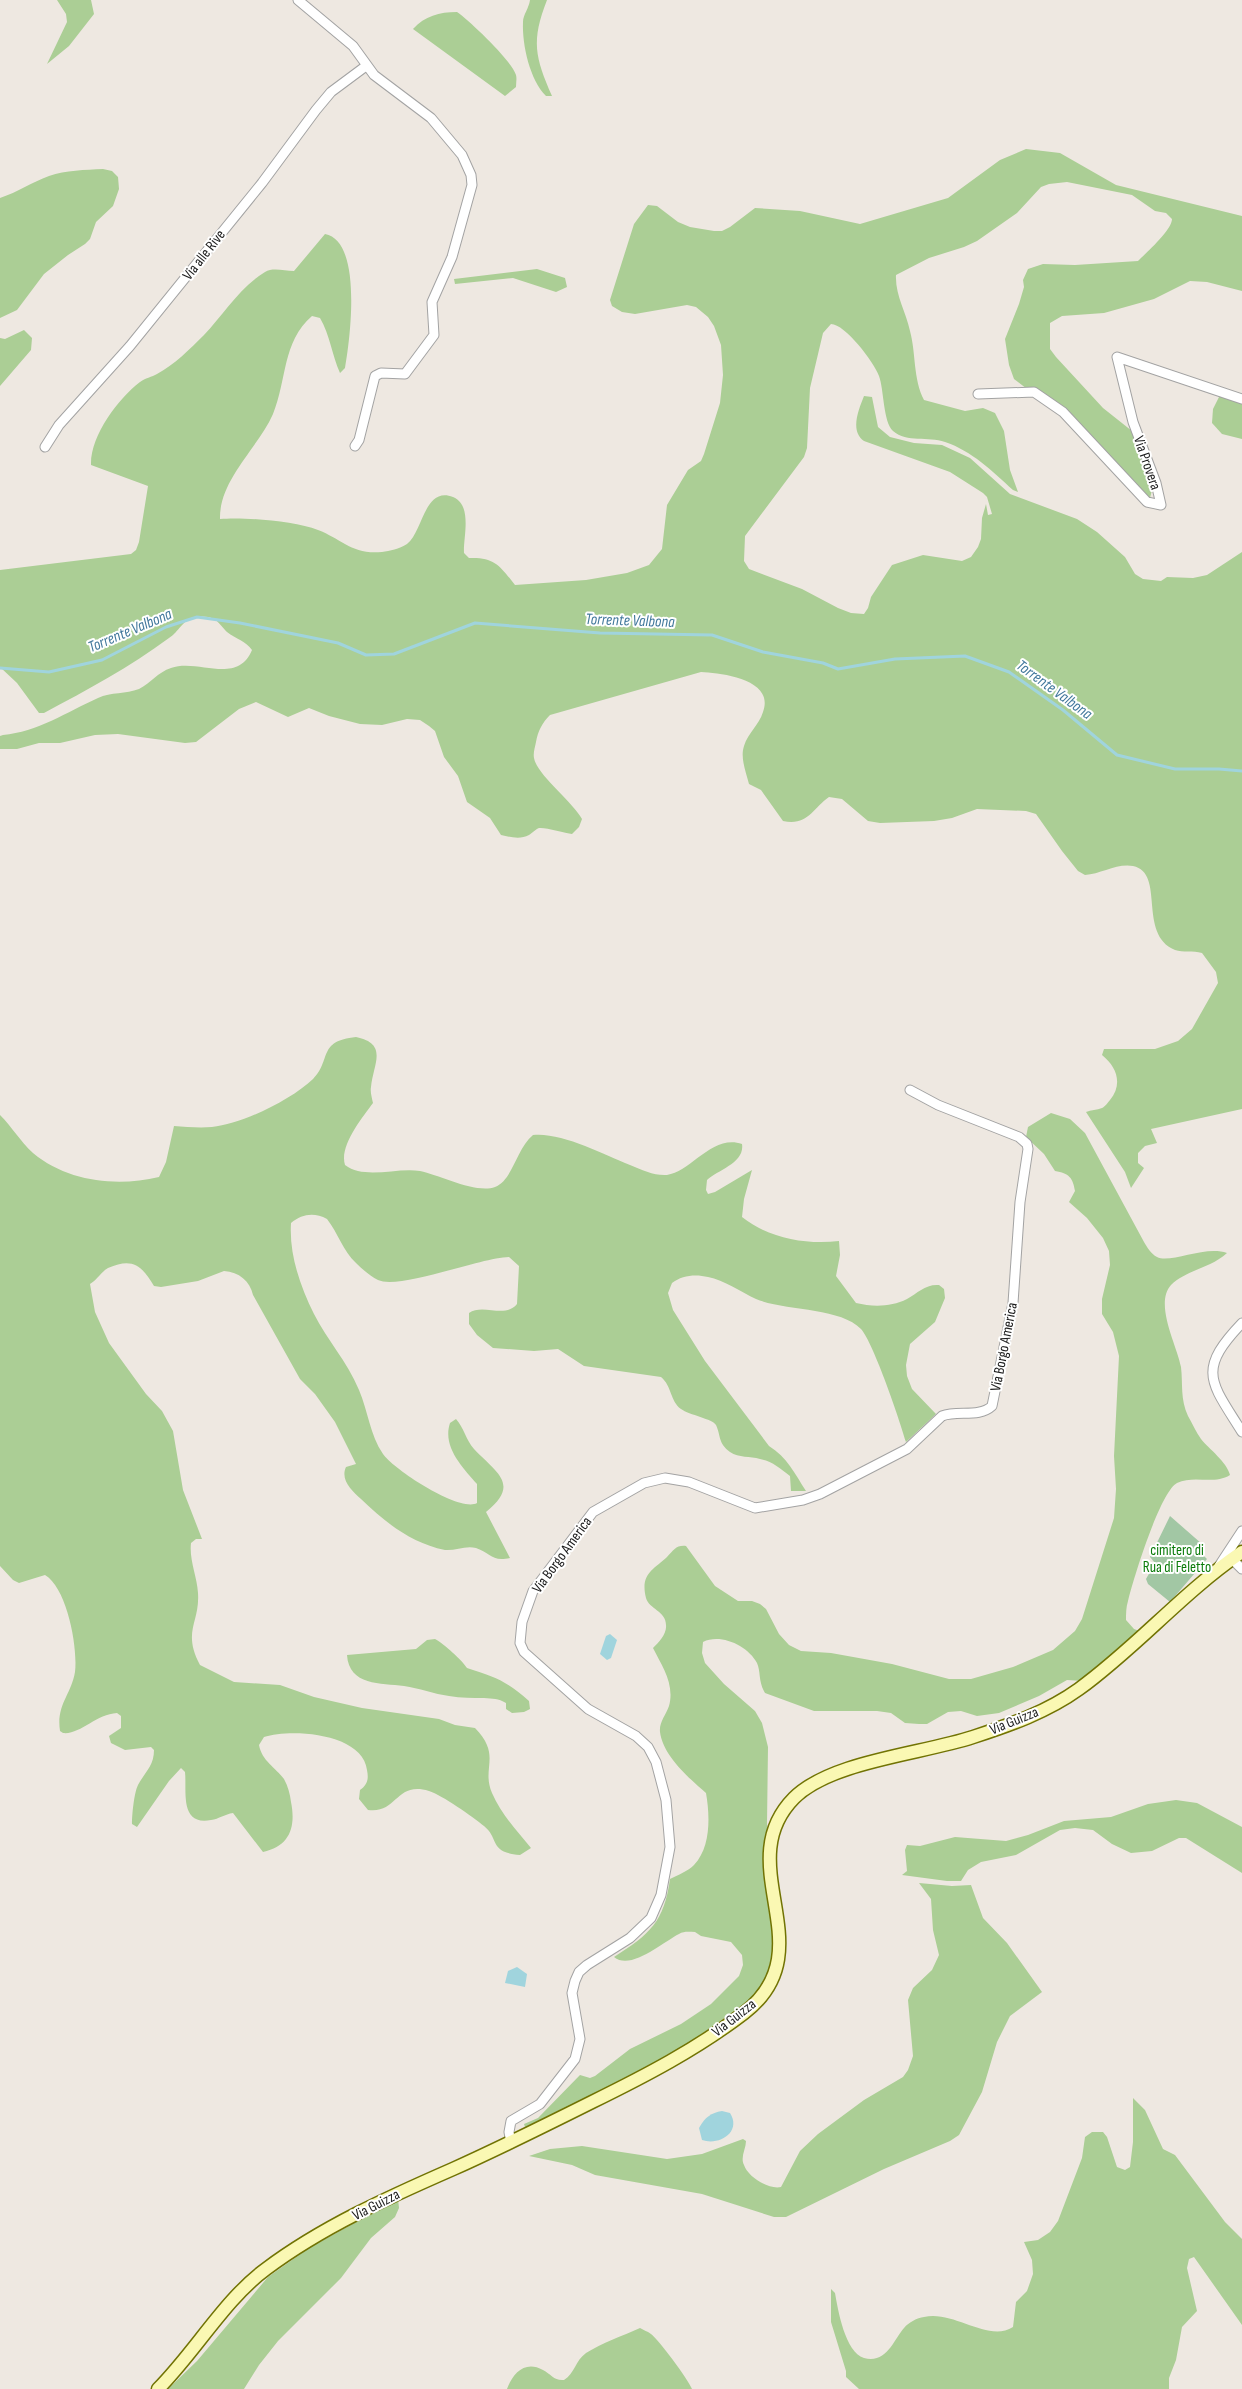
<svg xmlns="http://www.w3.org/2000/svg" width="1242" height="2389" font-family="'Sofia Sans Condensed',sans-serif">
<style>
.forest{fill:#abce95}
.cemetery{fill:#a2c7a4}
.water{fill:#a0d4dd}
.lines{fill:none;stroke-linecap:round;stroke-linejoin:round}
.stream{stroke:#a0d4dd;stroke-width:3}
.minor-casing{stroke:#a3a3a3;stroke-width:11}
.secondary-casing{stroke:#717303;stroke-width:15}
.minor{stroke:#fff;stroke-width:9}
.secondary{stroke:#faf8b3;stroke-width:12}
.labels{text-anchor:middle;dominant-baseline:central;stroke-width:4;stroke-linejoin:round;paint-order:stroke}
.street-label{font-size:15px;fill:#1c1c1c;stroke:#fff}
.park-label{font-size:15px;fill:#0a7b09;stroke:#fff}
.water-label{font-size:16px;font-style:italic;fill:#42789c;stroke:#fff}
</style>
<rect width="100%" height="100%" fill="#eee8e1"/>
<g class="forest">
<polygon points="57,0 91,0 94,14 69,46 47,64 67,22 66,14"/>
<path d="M 530,0 L 547,0 C 531,41 535,57 552,96 L 546,96 C 530,80 522,45 523,22 C 523,15 529,8 530,0 Z"/>
<path d="M 457,12 C 470,21 512,61 516,75 C 517,79 516,83 516,87 L 505,96 L 413,29 C 425,16 439,12 457,12 Z"/>
<path d="M 1026,149 L 1060,153 L 1116,185 L 1242,216 L 1242,291 L 1207,282 L 1190,281 L 1154,299 L 1104,313 L 1062,316 L 1050,323 L 1050,349 L 1056,357 L 1103,408 L 1132,431 L 1152,490 L 1150,498 L 1147,498 L 1085,433 L 1014,379 L 1009,365 L 1005,339 L 1019,304 L 1024,287 L 1023,280 L 1028,269 L 1043,264 L 1075,265 L 1138,261 C 1147,252 1172,230 1172,219 L 1166,213 L 1155,211 L 1132,195 L 1067,182 L 1049,184 L 1041,187 L 1017,213 L 977,241 L 964,247 L 929,258 L 896,275 C 895,295 906,312 910,331 C 916,353 913,379 924,400 L 965,411 L 983,408 L 995,413 L 1004,431 L 1010,470 L 1018,492 L 1013,490 C 992,471 972,451 945,442 C 928,436 907,443 893,431 C 883,422 884,389 879,376 C 874,362 845,324 831,324 L 823,333 L 810,388 L 807,448 L 804,457 L 745,536 L 744,561 L 749,569 L 802,589 L 838,608 L 851,613 L 864,614 L 868,608 L 871,597 L 892,565 L 923,555 L 962,561 L 971,557 L 978,547 L 981,539 L 982,518 L 986,504 L 988,515 L 992,514 L 987,497 L 983,493 L 950,472 L 864,441 C 850,431 858,411 864,396 L 872,397 L 878,427 L 890,437 L 914,443 L 942,445 L 970,458 L 1010,494 L 1077,519 L 1097,532 L 1125,557 L 1135,574 L 1143,579 L 1161,581 L 1167,577 L 1193,578 L 1207,575 L 1242,552 L 1242,1109 L 1151,1129 L 1157,1143 L 1145,1146 L 1138,1153 L 1138,1163 L 1144,1168 L 1131,1188 L 1125,1172 L 1086,1112 C 1091,1110 1097,1110 1102,1108 C 1105,1107 1108,1102 1110,1100 C 1123,1084 1117,1067 1102,1055 L 1104,1049 L 1155,1049 L 1178,1041 L 1192,1029 L 1218,983 L 1216,972 L 1202,953 C 1193,950 1183,953 1175,950 C 1137,934 1166,873 1133,866 C 1117,863 1101,874 1085,875 L 1078,871 L 1062,851 L 1036,814 L 1026,811 L 977,809 L 952,818 L 934,821 L 880,823 L 868,821 L 842,799 L 829,797 C 812,809 808,826 783,821 L 761,790 L 749,784 C 746,772 740,758 744,746 C 748,733 759,725 763,712 C 775,679 721,673 701,672 L 550,715 C 542,723 538,731 536,742 C 535,747 533,753 534,758 C 537,775 572,801 582,819 L 579,827 L 572,834 C 565,833 545,827 539,828 C 536,829 532,833 529,835 C 520,840 510,837 501,835 L 490,818 L 467,802 L 458,776 L 444,757 L 435,731 L 429,726 L 420,720 L 407,719 L 382,725 L 360,724 L 329,716 L 309,708 L 288,717 L 256,702 L 239,709 L 196,742 L 185,743 L 118,734 L 95,735 L 60,743 L 39,743 L 17,749 L 0,749 L 0,736 L 3,735 C 37,732 67,712 98,698 C 111,692 126,694 139,689 C 151,683 158,672 171,668 C 198,658 237,686 252,650 C 246,641 236,639 227,632 C 223,628 219,622 214,619 C 209,616 201,616 195,617 C 183,619 179,632 169,638 C 130,667 87,690 44,713 L 39,713 L 17,683 L 0,667 L 0,570 L 131,554 L 136,550 L 139,542 L 148,486 L 91,465 C 90,436 118,399 140,382 C 145,378 152,377 157,374 C 174,365 190,349 204,335 C 224,314 239,288 265,272 C 273,267 284,271 294,271 L 325,234 C 363,241 350,340 345,368 L 340,373 C 332,355 330,335 320,318 L 312,316 C 282,342 287,380 273,414 C 258,448 219,480 220,519 C 245,517 294,521 318,530 C 342,539 352,555 382,552 C 390,551 399,549 407,544 C 423,532 424,486 453,497 C 473,505 463,538 464,553 L 469,558 C 495,557 500,566 515,585 L 586,580 L 627,573 L 649,565 L 662,549 L 667,505 L 688,470 L 701,461 L 704,454 L 720,403 L 723,375 L 721,345 L 714,326 L 708,317 L 696,307 L 687,305 L 635,314 L 622,312 L 612,306 L 610,300 L 634,224 L 648,205 L 657,206 L 678,222 L 690,227 L 714,231 L 722,231 L 730,227 L 755,208 L 800,211 L 860,224 L 948,198 L 1000,160 Z"/>
<path d="M 103,169 L 112,171 L 118,177 L 119,189 L 113,206 L 96,222 L 90,239 L 85,244 L 68,255 L 44,274 L 17,310 L 0,318 L 0,198 C 18,192 32,182 49,176 C 66,170 85,170 103,169 Z"/>
<polygon points="537,269 565,278 567,287 556,292 513,278 455,284 454,279"/>
<polygon points="24,330 32,338 31,350 0,386 0,338 5,339"/>
<polygon points="1221,393 1242,402 1242,439 1222,434 1212,423 1213,409"/>
<path d="M 356,1037 C 389,1044 373,1064 371,1087 C 370,1092 372,1098 373,1103 C 362,1118 339,1146 345,1165 C 365,1180 397,1167 420,1171 C 440,1175 476,1194 495,1187 C 513,1180 516,1149 533,1135 C 561,1132 603,1154 630,1165 C 642,1170 655,1176 667,1175 C 691,1172 712,1134 742,1144 C 745,1163 718,1170 707,1180 L 706,1190 L 708,1194 L 715,1192 L 752,1170 L 744,1199 L 742,1217 C 768,1238 806,1245 839,1241 L 840,1255 L 836,1276 L 856,1303 C 873,1307 891,1307 907,1299 C 918,1293 925,1284 939,1285 L 944,1289 L 945,1298 L 935,1322 L 910,1344 L 906,1365 L 907,1376 L 912,1389 L 936,1414 L 906,1442 C 900,1421 874,1344 861,1329 C 840,1307 784,1311 756,1299 C 741,1292 724,1280 708,1277 C 696,1274 682,1275 672,1283 L 668,1293 L 673,1310 L 705,1361 L 769,1446 C 787,1457 795,1474 806,1491 L 791,1491 L 790,1476 C 780,1468 772,1461 760,1459 C 750,1456 739,1458 730,1452 C 718,1443 721,1436 716,1425 C 713,1419 689,1415 681,1409 C 670,1401 672,1386 661,1377 L 584,1366 L 558,1349 L 534,1351 L 493,1348 L 477,1335 L 469,1324 L 469,1313 C 483,1303 505,1319 517,1304 L 519,1266 L 509,1257 C 479,1258 399,1290 378,1280 C 370,1276 362,1269 356,1263 C 343,1251 338,1233 327,1219 C 314,1212 302,1214 291,1223 C 289,1254 300,1286 314,1314 C 327,1340 347,1361 359,1390 C 368,1411 370,1435 383,1454 C 393,1469 460,1513 477,1503 L 477,1484 C 463,1468 442,1447 450,1423 L 456,1419 C 464,1428 466,1440 474,1449 C 498,1474 520,1484 486,1512 L 510,1558 C 491,1562 491,1553 476,1548 C 466,1545 455,1551 445,1550 C 411,1543 386,1523 361,1499 C 352,1491 340,1480 346,1467 L 356,1464 L 335,1422 L 315,1394 L 300,1379 L 253,1295 C 250,1281 239,1272 224,1271 L 198,1281 L 161,1287 L 154,1286 C 142,1266 133,1257 108,1268 C 101,1272 97,1280 90,1284 L 95,1312 L 109,1343 L 146,1394 L 162,1411 L 173,1431 L 183,1490 L 202,1539 L 196,1539 L 191,1543 C 189,1560 197,1576 198,1593 C 200,1623 182,1631 200,1665 L 234,1682 L 280,1685 L 314,1697 L 362,1708 L 439,1719 L 455,1725 L 475,1728 C 502,1756 481,1767 492,1793 C 501,1814 517,1831 531,1848 L 520,1855 C 488,1852 500,1839 484,1826 C 473,1817 442,1795 429,1791 C 395,1781 398,1814 368,1810 L 359,1799 L 360,1790 C 367,1785 369,1780 367,1770 C 363,1733 291,1728 264,1737 L 259,1745 C 262,1761 275,1767 284,1779 C 288,1786 290,1794 291,1802 C 296,1827 290,1846 263,1852 L 233,1813 C 225,1814 219,1819 211,1820 C 179,1826 187,1791 185,1772 L 181,1768 L 169,1781 L 137,1827 L 132,1824 C 132,1815 134,1793 138,1785 C 145,1772 154,1766 154,1750 L 151,1747 L 125,1750 L 111,1743 L 109,1736 L 121,1728 L 121,1716 L 117,1713 C 96,1714 80,1735 63,1733 L 60,1731 C 56,1705 71,1695 75,1672 C 78,1647 67,1588 45,1575 L 19,1583 L 13,1580 L 0,1566 L 0,1115 C 12,1127 20,1141 33,1153 C 68,1182 117,1187 159,1177 L 166,1162 L 174,1126 C 186,1127 200,1128 212,1127 C 242,1124 291,1100 313,1079 C 332,1060 317,1041 356,1037 Z"/>
<path d="M 1051,1113 L 1070,1119 L 1085,1133 L 1144,1242 C 1147,1247 1151,1254 1157,1257 C 1170,1264 1205,1245 1227,1253 C 1211,1268 1186,1270 1171,1285 C 1154,1304 1177,1345 1181,1367 C 1183,1384 1180,1399 1188,1416 C 1192,1423 1196,1432 1201,1439 C 1209,1449 1227,1462 1230,1475 C 1214,1485 1194,1475 1177,1483 C 1160,1492 1133,1580 1128,1601 C 1126,1607 1126,1614 1126,1620 L 1134,1629 L 1142,1632 L 1083,1681 L 1067,1680 L 1039,1696 L 999,1713 L 977,1716 L 961,1711 L 948,1712 L 927,1724 L 919,1724 L 905,1723 L 891,1713 L 877,1711 L 814,1711 L 765,1693 C 758,1681 761,1672 757,1663 C 748,1646 721,1633 703,1642 L 702,1653 L 705,1663 L 724,1684 L 755,1711 L 762,1723 L 768,1747 L 767,1824 L 781,1928 L 767,1981 L 749,2001 L 680,2049 L 611,2087 L 525,2127 L 524,2124 L 538,2118 L 580,2075 L 590,2078 L 595,2076 L 630,2049 L 681,2024 L 711,2004 L 739,1976 L 743,1965 L 742,1955 L 731,1942 L 701,1936 L 695,1932 C 689,1932 684,1931 679,1934 C 663,1942 631,1971 614,1957 C 650,1934 664,1922 670,1879 C 678,1875 688,1871 694,1865 C 711,1847 710,1816 706,1793 C 689,1778 663,1756 660,1732 C 659,1722 666,1715 669,1706 C 675,1684 662,1666 653,1648 C 659,1642 667,1634 666,1625 C 666,1611 649,1609 646,1598 C 640,1574 653,1570 667,1557 C 674,1550 676,1545 686,1546 L 715,1586 L 738,1601 L 752,1601 L 760,1604 L 766,1609 L 779,1634 L 789,1645 L 801,1651 L 831,1653 L 892,1664 L 949,1679 L 971,1679 L 1013,1667 L 1053,1650 L 1075,1631 L 1082,1619 L 1114,1518 L 1116,1489 L 1114,1456 L 1119,1356 L 1113,1332 L 1102,1314 L 1102,1299 L 1110,1265 L 1109,1251 L 1103,1238 L 1087,1218 L 1069,1202 L 1075,1191 C 1073,1178 1069,1173 1055,1171 L 1044,1154 L 1026,1137 L 1028,1127 Z"/>
<path d="M 435,1639 C 444,1644 462,1660 467,1668 C 495,1677 507,1681 529,1701 L 530,1709 L 524,1712 L 512,1713 L 506,1709 L 506,1703 C 498,1698 493,1699 484,1698 C 473,1698 461,1698 449,1696 C 434,1694 419,1688 404,1686 C 381,1683 349,1686 347,1655 L 416,1649 L 427,1640 Z"/>
<polygon points="1176,1800 1197,1803 1242,1827 1242,1873 1186,1838 1179,1838 1152,1851 1131,1853 1112,1844 1093,1830 1075,1828 1060,1830 1016,1855 981,1862 968,1870 961,1881 947,1881 902,1875 907,1871 905,1850 907,1845 920,1846 955,1837 1006,1841 1028,1835 1064,1821 1111,1817 1148,1804"/>
<path d="M 919,1883 L 952,1886 L 971,1885 L 983,1918 L 1007,1943 L 1042,1992 L 1010,2016 L 997,2042 L 982,2092 L 959,2135 L 950,2141 L 884,2169 L 786,2217 L 774,2217 L 702,2194 L 595,2175 L 572,2165 L 529,2156 L 550,2149 L 582,2146 L 667,2159 L 702,2154 L 743,2139 L 746,2141 C 746,2149 740,2157 744,2165 C 748,2177 769,2190 781,2187 L 800,2151 L 818,2134 L 864,2100 L 903,2077 L 908,2070 L 913,2056 L 908,2000 L 913,1988 L 932,1970 L 939,1955 L 933,1930 L 931,1899 Z"/>
<path d="M 1133,2098 L 1145,2110 L 1163,2149 L 1175,2155 L 1225,2222 L 1242,2239 L 1242,2325 L 1194,2257 L 1189,2259 L 1187,2268 L 1197,2311 L 1182,2327 L 1176,2360 L 1169,2378 L 1169,2389 L 859,2389 L 846,2377 L 846,2371 L 831,2322 L 831,2289 L 835,2293 C 838,2310 845,2352 864,2358 C 887,2364 894,2339 904,2328 C 909,2322 917,2318 924,2317 C 954,2310 988,2343 1013,2327 L 1016,2302 L 1027,2291 L 1033,2274 L 1032,2260 L 1024,2242 L 1038,2240 L 1050,2232 L 1058,2221 L 1082,2158 L 1085,2137 L 1092,2132 L 1103,2132 L 1107,2137 L 1117,2167 L 1125,2170 L 1130,2167 L 1133,2142 Z"/>
<polygon points="398,2199 399,2208 395,2217 371,2238 341,2278 278,2341 259,2365 244,2389 168,2389 197,2361 268,2277 309,2248"/>
<path d="M 640,2328 C 643,2330 647,2331 651,2334 C 659,2340 688,2379 692,2389 L 507,2389 C 513,2373 525,2360 543,2370 C 551,2374 554,2381 564,2380 C 575,2373 575,2361 586,2353 C 602,2343 622,2336 640,2328 Z"/>
</g>
<polygon class="cemetery" points="1170,1516 1202,1544 1198,1550 1207,1559 1170,1602 1148,1584 1146,1579 1155,1563 1150,1557"/>
<g class="water">
<polygon points="610,1634 617,1640 611,1658 607,1660 600,1654 606,1636"/>
<polygon points="517,1967 527,1974 525,1987 505,1983 508,1971"/>
<path d="M 722,2111 L 730,2113 C 742,2132 719,2146 702,2140 L 699,2128 C 705,2117 711,2113 722,2111 Z"/>
</g>
<g class="lines">
<polyline class="stream" points="0,668 49,672 102,660 166,627 197,617 240,623 338,643 366,655 394,654 475,623 600,633 712,635 763,652 823,663 838,669 895,659 965,656 1009,672 1063,710 1117,755 1175,769 1219,769 1242,771"/>
<defs>
<g id="minor">
<polyline points="298,0 353,46 374,75 431,118 462,155 471,175 472,185 452,257 432,302 434,335 405,374 381,373 375,376 359,440 355,446"/>
<polyline points="978,394 1034,392 1063,412 1147,502 1161,505 1156,483 1133,422 1117,357 1242,399"/>
<polyline points="45,447 59,425 130,346 262,183 316,110 331,92 366,66"/>
<path d="M 1242,1323 C 1196,1371 1211,1382 1242,1432"/>
<polyline points="1232,1559 1242,1569"/>
<polyline points="1219,1566 1242,1531"/>
<path d="M 511,2143 L 509,2132 L 511,2121 L 540,2104 L 575,2059 L 580,2039 L 572,1993 L 575,1981 L 579,1972 L 587,1965 L 630,1938 L 651,1918 L 661,1895 L 670,1847 L 666,1800 L 656,1762 L 648,1747 L 636,1736 L 588,1709 L 524,1652 L 520,1643 L 522,1622 L 533,1591 L 543,1578 L 593,1512 L 644,1483 L 665,1478 L 689,1482 L 755,1508 L 803,1500 L 820,1494 L 907,1449 L 942,1416 C 958,1410 979,1418 992,1406 L 1013,1303 L 1020,1202 L 1028,1149 L 1027,1144 L 1019,1137 L 938,1105 L 910,1090"/>
</g>
<path id="secondary" d="M 158,2389 C 195,2352 225,2299 266,2269 C 322,2227 389,2197 453,2169 C 500,2148 546,2125 592,2102 C 645,2076 697,2049 744,2013 C 827,1949 728,1865 794,1798 C 831,1761 922,1754 973,1737 C 1010,1725 1047,1712 1079,1689 C 1137,1647 1183,1592 1242,1552"/>
</defs>
<use href="#minor" class="minor-casing"/>
<use href="#secondary" class="secondary-casing"/>
<use href="#minor" class="minor"/>
<use href="#secondary" class="secondary"/>
</g>
<g class="labels">
<g class="street-label">
<text transform="translate(204 255) rotate(-52)">Via alle Rive</text>
<text transform="translate(1147 463) rotate(71)">Via Provera</text>
<text transform="translate(1004 1347) rotate(-79)">Via Borgo America</text>
<text transform="translate(562 1555) rotate(-54)">Via Borgo America</text>
<text transform="translate(1014 1721) rotate(-22)">Via Guizza</text>
<text transform="translate(734 2018) rotate(-38)">Via Guizza</text>
<text transform="translate(376 2205) rotate(-27)">Via Guizza</text>
</g>
<g class="park-label">
<text x="1177" y="1550">cimitero di<tspan x="1177" dy="17">Rua di Feletto</tspan></text>
</g>
<g class="water-label">
<text transform="translate(630 621) rotate(2)">Torrente Valbona</text>
<text transform="translate(130 631) rotate(-23)">Torrente Valbona</text>
<text transform="translate(1054 690) rotate(36)">Torrente Valbona</text>
</g>
</g>
</svg>
